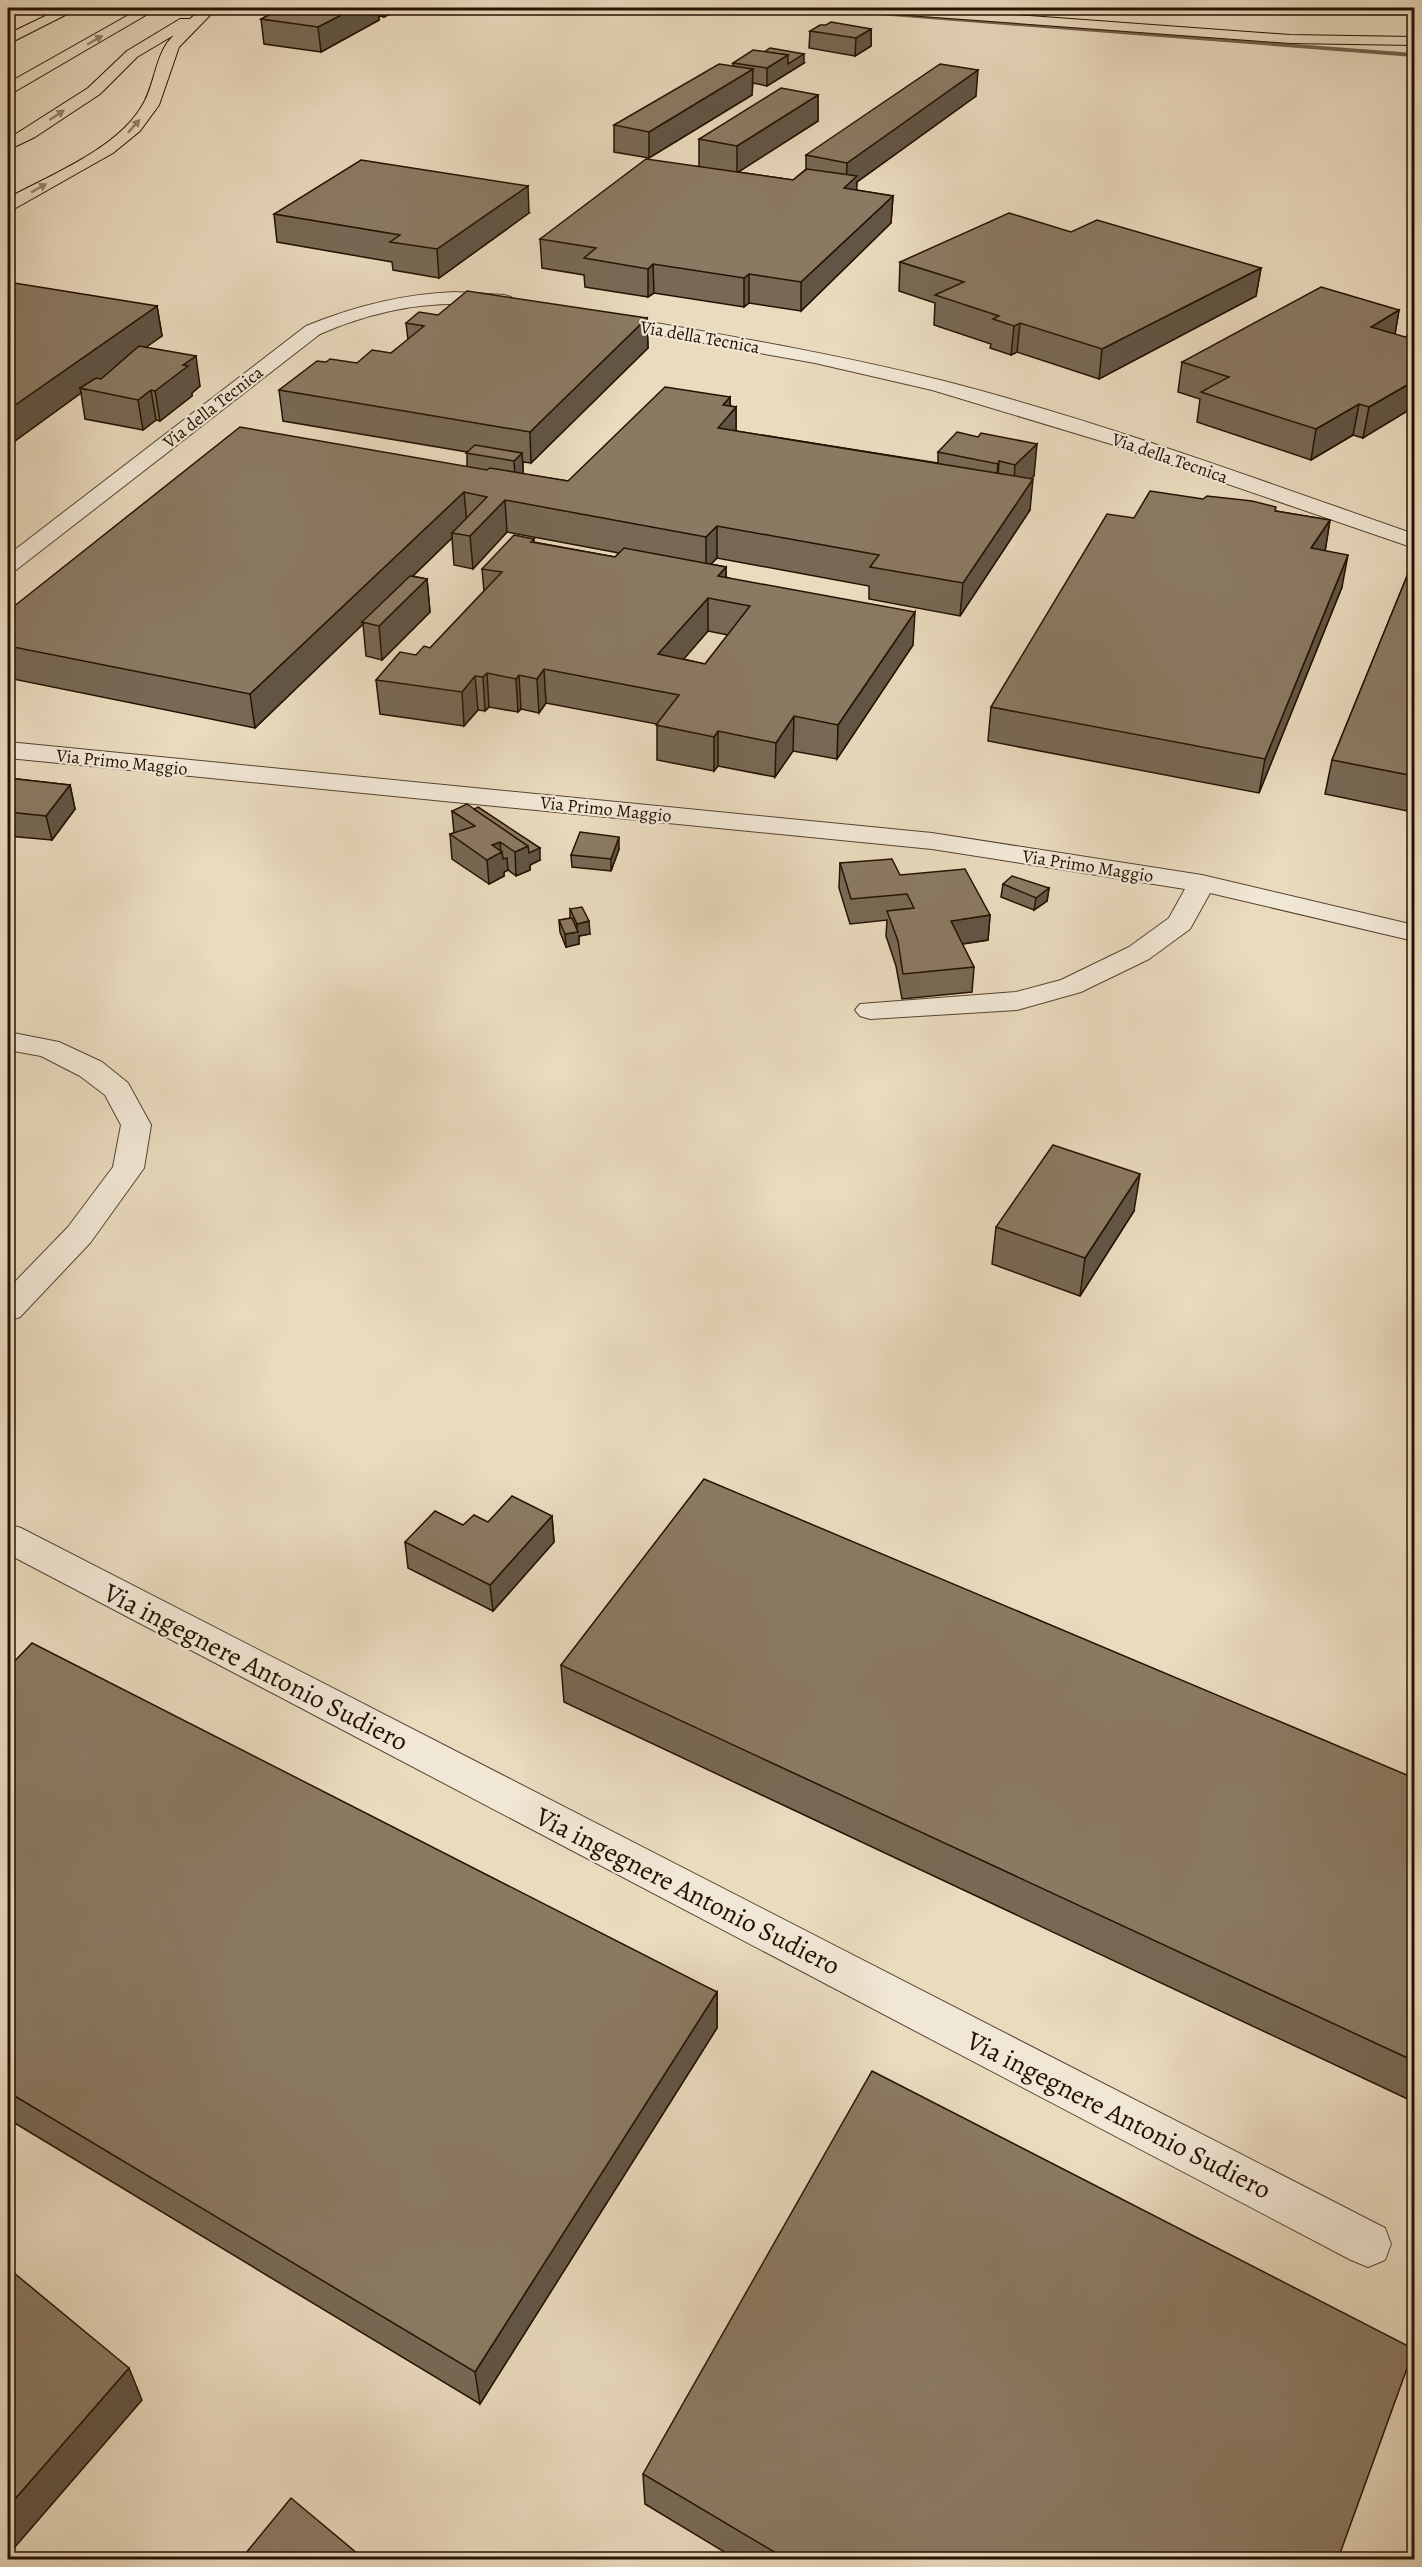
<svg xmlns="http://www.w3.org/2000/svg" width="1422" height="2567" font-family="Alegreya,serif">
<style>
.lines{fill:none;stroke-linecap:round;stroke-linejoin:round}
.stream{fill:#73614c;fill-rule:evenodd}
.minor-casing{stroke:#564430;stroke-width:2}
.major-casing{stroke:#241201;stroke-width:2}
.highway-casing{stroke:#241201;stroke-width:2}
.minor{fill:#f1e7d5;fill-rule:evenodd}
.major{fill:#eadabe;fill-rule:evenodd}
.highway{fill:#eadabe;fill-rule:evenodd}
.wall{fill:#786955;stroke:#241201;stroke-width:1.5;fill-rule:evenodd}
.shaded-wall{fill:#615545;stroke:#241201;stroke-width:1.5}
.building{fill:#8b7a63;stroke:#241201;stroke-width:1.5;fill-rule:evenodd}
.oneway{fill:#918069}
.labels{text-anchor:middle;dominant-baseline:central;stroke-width:4.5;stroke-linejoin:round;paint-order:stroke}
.far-street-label{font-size:18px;fill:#241201;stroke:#f1e7d5}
.near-street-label{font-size:27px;fill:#241201;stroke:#f1e7d5}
</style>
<rect width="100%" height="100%" fill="#eadabe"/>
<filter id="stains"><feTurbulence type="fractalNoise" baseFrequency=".00333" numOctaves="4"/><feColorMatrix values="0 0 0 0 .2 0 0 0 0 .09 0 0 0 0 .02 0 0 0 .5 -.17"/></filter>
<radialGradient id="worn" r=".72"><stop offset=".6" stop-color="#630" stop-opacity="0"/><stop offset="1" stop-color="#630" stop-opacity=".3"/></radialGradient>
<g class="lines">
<polygon class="stream" points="790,8 810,8 1414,53 1414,57"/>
<defs>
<g id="minor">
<path d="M 455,292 L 504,295 L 511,297 L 513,301 L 511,305 L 504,307 C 439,298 380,308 320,334 L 16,570 L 8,572 L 8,555 L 306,326 C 355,306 403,294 455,292 Z"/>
<path d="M 605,314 C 718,334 832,353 944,381 C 1103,422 1259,480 1414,534 L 1414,548 L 1111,444 L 932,390 L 815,363 L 598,324 L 596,320 L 598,316 Z"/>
<polygon points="8,742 932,833 1202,875 1414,925 1414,941 1210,893 1190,929 1149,959 1081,992 1017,1010 870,1019 860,1016 855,1010 860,1004 1016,992 1061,980 1129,947 1169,918 1185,889 932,849 8,758"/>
<polygon points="8,1032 59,1042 102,1062 128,1083 151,1125 144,1168 139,1175 90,1243 20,1317 8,1321 8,1289 68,1227 113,1167 121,1125 105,1095 80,1076 41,1056 8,1050"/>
<polygon points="8,1524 21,1528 1385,2228 1391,2244 1385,2260 1368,2267 1351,2260 8,1554"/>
</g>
<polygon id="major" points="860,8 919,8 1290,35 1414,37 1414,45 1290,43 867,12"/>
<g id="highway">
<polygon points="62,8 79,8 8,44 8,34"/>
<polygon points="141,8 158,8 14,92 8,94 8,83"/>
<path d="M 202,8 L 217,8 L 179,47 L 159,105 L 140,131 L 113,153 L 14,209 L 8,210 L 8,198 C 50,175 117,149 142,106 C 156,84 154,54 174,35 L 137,57 L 100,94 L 35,137 L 8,150 L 8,139 L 88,88 L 127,51 L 180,19 L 190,19 Z"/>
</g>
</defs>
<use href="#minor" class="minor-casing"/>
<use href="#major" class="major-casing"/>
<use href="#highway" class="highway-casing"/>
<use href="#minor" class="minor"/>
<use href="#major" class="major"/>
<use href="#highway" class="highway"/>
</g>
<g class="wall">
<polygon points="283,8 396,8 396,11 384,17 379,16 379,20 321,52 264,44 261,19"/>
<polygon points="871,29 871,46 855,56 809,48 810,31"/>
<polygon points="733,63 804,63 767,86 753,83 752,95 649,158 614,152 614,125 733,66"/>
<polygon points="818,95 818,121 738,172 793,180 806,169 806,155 976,96 857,182 856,190 893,196 891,223 801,311 749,303 744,307 654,293 648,297 585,287 584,275 542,268 540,239 699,166 699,139"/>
<polygon points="529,213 439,278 393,270 392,262 277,242 274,214"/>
<polygon points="1071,232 1261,268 1256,296 1099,379 1017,352 1011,355 990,348 991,344 934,325 935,303 899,291 900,262"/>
<polygon points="157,306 162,336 145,347 200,386 192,393 192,396 160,421 156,420 143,430 85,419 81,393 8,446"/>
<polygon points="1399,310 1395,334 1363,438 1353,435 1311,460 1197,422 1200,399 1178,392 1182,362"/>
<path d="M 438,315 L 647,318 L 648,348 L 531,463 L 523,462 L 523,474 L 568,481 L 730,397 L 730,406 L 736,407 L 736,431 L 938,463 L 938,452 L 978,437 L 1034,476 L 1031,478 L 1030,510 L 960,616 L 869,599 L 869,586 L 717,558 L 711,564 L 726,567 L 726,577 L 913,645 L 837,759 L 793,751 L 775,777 L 718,766 L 714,771 L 657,760 L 657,724 L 546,703 L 539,713 L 521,709 L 518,712 L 489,707 L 485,711 L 478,710 L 464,726 L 380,714 L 376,680 L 416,655 L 430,648 L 484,591 L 482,569 L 534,539 L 534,542 L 615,557 L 619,553 L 507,532 L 473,569 L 454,565 L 452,538 L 413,576 L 427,579 L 430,612 L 382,660 L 366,656 L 363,624 L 255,728 L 8,678 L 8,611 L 467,467 L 467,452 L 283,421 L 279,390 L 326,362 L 357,363 L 391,353 L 408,340 L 406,323 ZM 708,631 L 728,635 L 705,664 L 683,659 Z"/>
<polygon points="1276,511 1330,520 1325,551 1342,587 1259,793 988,741 991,707"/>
<polygon points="1414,559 1414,793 1407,811 1325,794 1332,760"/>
<polygon points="8,778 70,785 75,809 52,840 8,836"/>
<polygon points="452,811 540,860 530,865 530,870 516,876 508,870 504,872 504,876 489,884 452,859 450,834 454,833"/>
<polygon points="619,849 611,871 572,867 571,855"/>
<polygon points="840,863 900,875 990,915 988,940 962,944 974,967 972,992 902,999 896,966 886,936 887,920 850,924 839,888"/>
<polygon points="1003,884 1049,888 1047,901 1034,910 1001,897"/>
<polygon points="570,909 590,934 579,936 579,944 566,947 560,932 559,920 570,918"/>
<polygon points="1134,1211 1080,1296 992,1264 996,1227"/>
<polygon points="552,1516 554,1542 493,1611 408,1568 405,1542 463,1525 488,1522"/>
<polygon points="561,1665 1414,1778 1414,2102 564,1702"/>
<polygon points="8,1668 717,1992 717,2028 480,2404 8,2119"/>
<polygon points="643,2474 1338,2559 736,2559 645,2504"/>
</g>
<g class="shaded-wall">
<polygon points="355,8 378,8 379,20 321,52 318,27"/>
<polygon points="384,8 396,8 396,11 384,17"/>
<polygon points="871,29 871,46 855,56 856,38"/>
<polygon points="804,54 804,63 767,86 767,68 788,55"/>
<polygon points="753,69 752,95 649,158 649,132"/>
<polygon points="978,70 976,96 857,182 856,204 844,188 846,186 847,163"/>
<polygon points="818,95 818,121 737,173 737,146"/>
<polygon points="528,186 529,213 439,278 437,249"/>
<polygon points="893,196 891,223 801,311 801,282"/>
<polygon points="653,264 654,293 648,297 648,269"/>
<polygon points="1261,268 1256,296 1099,379 1102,349"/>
<polygon points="749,274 749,303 744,307 744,278"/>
<polygon points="157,306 162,336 86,390 80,388 81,393 8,446 8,410"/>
<polygon points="1399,310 1394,340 1371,327"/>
<polygon points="647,318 648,348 531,463 530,432"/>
<polygon points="1020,323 1017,352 1011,355 1014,326"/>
<polygon points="196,356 200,386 192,393 192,396 160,421 155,391 183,365"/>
<polygon points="1414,381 1414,407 1363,438 1369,407"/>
<polygon points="151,390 156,420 143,430 138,400"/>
<polygon points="730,397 730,414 736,407 736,438 718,428 723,405"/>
<polygon points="1359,404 1353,435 1311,460 1316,429"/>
<polygon points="1037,444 1034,476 1013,496 1015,465"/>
<polygon points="522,453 524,484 516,492 514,461"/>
<polygon points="999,461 997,493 995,495 998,464"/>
<polygon points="1033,479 1030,510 960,616 963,583"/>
<polygon points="464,492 467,524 452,533 452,538 364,623 362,622 363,624 255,728 250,694"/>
<polygon points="505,500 507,532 473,569 470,536"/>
<polygon points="1330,520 1325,552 1311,548"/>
<polygon points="717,526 717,558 706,569 706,537"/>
<polygon points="1348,555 1342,587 1259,793 1265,759"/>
<polygon points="726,567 726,599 718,576"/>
<polygon points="427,579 430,612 382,660 379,626"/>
<polygon points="708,598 708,631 659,688 658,654"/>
<polygon points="915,612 913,645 837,759 838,725"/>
<polygon points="544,669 546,703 539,713 537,679"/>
<polygon points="487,673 489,707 485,711 483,677"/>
<polygon points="519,675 521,709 518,712 516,679"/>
<polygon points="475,676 478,710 464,726 462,692"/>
<polygon points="794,716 793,751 775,777 776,743"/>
<polygon points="718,731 718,766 714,771 714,737"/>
<polygon points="1414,778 1414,788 1407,811"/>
<polygon points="70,785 75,809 52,840 46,816"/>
<polygon points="619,837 619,849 611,871 611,859"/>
<polygon points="500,842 501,853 502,852 503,859 507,858 508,870 504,872 504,876 489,884 487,860 492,845"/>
<polygon points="528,846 540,848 540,860 530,865 530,870 516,876 515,852"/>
<polygon points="8,888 14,915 8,925"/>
<polygon points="1049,888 1047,901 1034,910 1036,898"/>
<polygon points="990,915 988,940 949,946 951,921"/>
<polygon points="589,921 590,934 579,936 579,944 566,947 565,934 577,932 577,924"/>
<polygon points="1140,1174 1134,1211 1080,1296 1085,1258"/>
<polygon points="552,1516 554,1542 493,1611 490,1585"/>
<polygon points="717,1992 717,2028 480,2404 475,2372"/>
<polygon points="129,2368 142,2400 8,2555 8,2507"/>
</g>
<g class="building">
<polygon points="283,8 355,8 318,27 261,19"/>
<polygon points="831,22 871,29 856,38 810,31 820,25 826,25"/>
<polygon points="770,48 804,54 788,64 788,55 764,52"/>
<polygon points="753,50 788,55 767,68 733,63"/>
<polygon points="719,64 753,69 649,132 614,125"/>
<polygon points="940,64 978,70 847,163 806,155"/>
<polygon points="781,88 818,95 737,146 699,139"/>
<polygon points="646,159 793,180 807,169 857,176 844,188 893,196 801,282 749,274 744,278 653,264 648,269 584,258 596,248 540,239"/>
<polygon points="361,160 528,186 437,249 390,242 400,235 274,214"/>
<polygon points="1009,213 1071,232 1097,220 1261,268 1102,349 1020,323 1014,326 993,319 999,316 935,295 964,282 900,262"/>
<polygon points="8,282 157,306 8,410"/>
<polygon points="1321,287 1399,310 1371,327 1405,337 1414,331 1414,381 1369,407 1359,404 1316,429 1201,392 1229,377 1182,362"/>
<polygon points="467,291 647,318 530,432 279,390 317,361 326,362 330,359 357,363 372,350 391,353 424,326 406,323 419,312 438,315"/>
<polygon points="139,346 196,356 183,365 188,366 155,391 151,390 138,400 80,388 96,378 101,379"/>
<polygon points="665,387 730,397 723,405 736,407 718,428 1033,479 963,583 870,567 879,555 717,526 706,537 505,500 470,536 452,533 487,497 464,492 250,694 8,646 8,611 240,427 487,470 490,468 568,481"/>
<polygon points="957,432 978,437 981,433 1037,444 1015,465 999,461 998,464 938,452"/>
<polygon points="475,445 522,453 514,461 466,453"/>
<polygon points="1150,491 1203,499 1207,496 1252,501 1276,507 1275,511 1330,520 1311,548 1348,555 1265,759 991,707 1107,514 1134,518"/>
<path d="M 514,535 L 534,539 L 531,542 L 615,557 L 624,548 L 726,567 L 718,576 L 915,612 L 838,725 L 794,716 L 776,743 L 718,731 L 714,737 L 656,725 L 679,695 L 544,669 L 537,679 L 519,675 L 516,679 L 487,673 L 483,677 L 475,676 L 462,692 L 376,680 L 400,652 L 416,655 L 424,646 L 430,648 L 502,572 L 482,569 ZM 708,598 L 750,606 L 705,664 L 658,654 Z"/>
<polygon points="1414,559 1414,776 1332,760"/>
<polygon points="410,576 427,579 379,626 362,622"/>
<polygon points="8,778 70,785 46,816 8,812"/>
<polygon points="467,804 528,846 515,852 500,842 492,845 502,852 487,860 450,834 475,826 452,811"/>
<polygon points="478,807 540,848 529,853 528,846 474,809"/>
<polygon points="580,832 619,837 611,859 571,855"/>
<polygon points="892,859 900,875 965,869 990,915 951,921 974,967 903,974 898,941 887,911 914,908 907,894 851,899 840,863"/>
<polygon points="1012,876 1049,888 1036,898 1003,884"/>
<polygon points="582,907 589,921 577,924 570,909"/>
<polygon points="572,918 578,932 565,934 559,920"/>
<polygon points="1053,1145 1140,1174 1085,1258 996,1227"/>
<polygon points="704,1479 1414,1778 1414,2061 561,1665"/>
<polygon points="512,1496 552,1516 490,1585 405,1542 435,1511 463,1525 474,1515 488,1522"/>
<polygon points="32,1643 717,1992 475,2372 8,2092 8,1668"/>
<polygon points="872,2071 1414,2349 1338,2559 786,2559 643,2474"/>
<polygon points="8,2268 129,2368 8,2507"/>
<polygon points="291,2498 364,2559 241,2559"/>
</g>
<defs><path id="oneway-solid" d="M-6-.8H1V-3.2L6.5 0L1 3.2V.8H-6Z" transform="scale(1.5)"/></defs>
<g class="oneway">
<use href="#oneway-solid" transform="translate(95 40) rotate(-30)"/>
<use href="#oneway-solid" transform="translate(57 115) rotate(-34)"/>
<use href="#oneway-solid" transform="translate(134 126) rotate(-48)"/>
<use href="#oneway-solid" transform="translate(39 188) rotate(-29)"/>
</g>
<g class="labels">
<g class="far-street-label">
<text transform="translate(700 337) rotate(10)">Via della Tecnica</text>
<text transform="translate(213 407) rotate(-38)">Via della Tecnica</text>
<text transform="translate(1170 458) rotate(19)">Via della Tecnica</text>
<text transform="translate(122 762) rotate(6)">Via Primo Maggio</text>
<text transform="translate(606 809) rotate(6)">Via Primo Maggio</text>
<text transform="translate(1088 866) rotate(9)">Via Primo Maggio</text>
</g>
<g class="near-street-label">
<text transform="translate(256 1667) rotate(27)">Via ingegnere Antonio Sudiero</text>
<text transform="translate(688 1891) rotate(27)">Via ingegnere Antonio Sudiero</text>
<text transform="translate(1119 2115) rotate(27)">Via ingegnere Antonio Sudiero</text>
</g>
</g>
<rect width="1422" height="2567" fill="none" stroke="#eadabe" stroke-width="30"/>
<rect x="9" y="9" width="1404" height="2549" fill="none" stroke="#241201" stroke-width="3"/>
<rect x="15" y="15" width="1392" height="2537" fill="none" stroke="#241201" stroke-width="1.5"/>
<rect width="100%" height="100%" filter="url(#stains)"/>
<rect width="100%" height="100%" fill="url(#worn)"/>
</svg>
